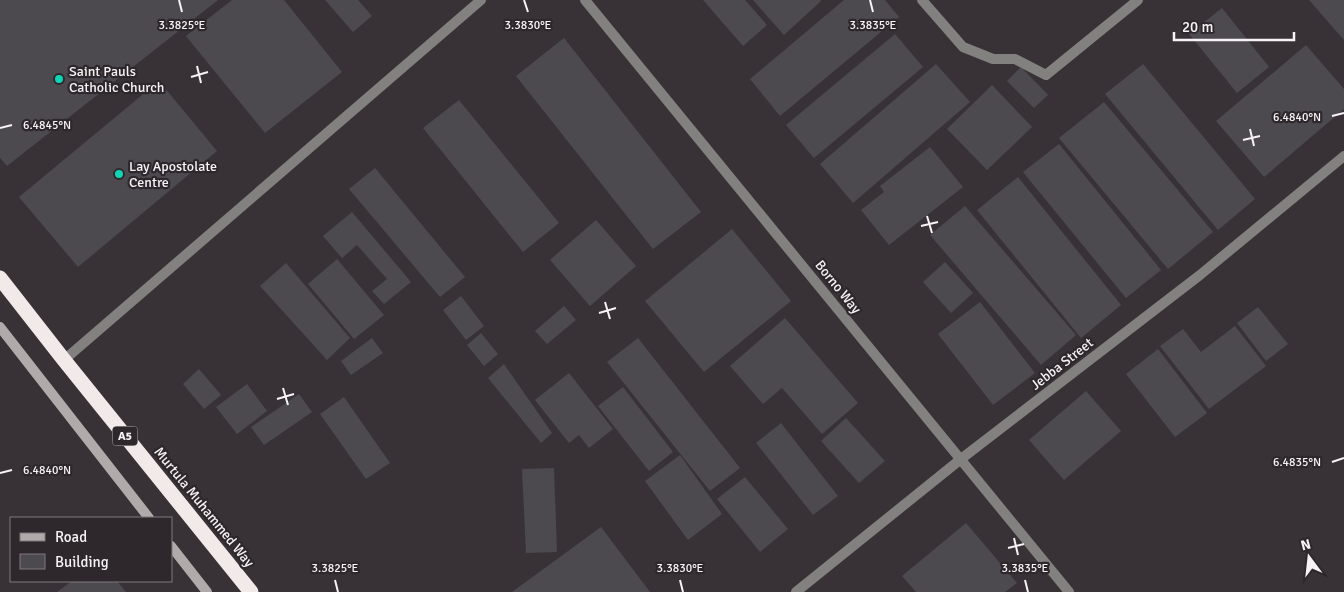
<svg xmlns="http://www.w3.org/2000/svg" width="1344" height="592" font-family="Signika,sans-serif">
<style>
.building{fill:#4c4a4f}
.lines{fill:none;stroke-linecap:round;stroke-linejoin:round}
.street{stroke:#838080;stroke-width:10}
.secondary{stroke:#b0aaab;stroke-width:10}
.highway{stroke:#f2e9e9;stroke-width:15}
.ticks{fill:none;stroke:#f7f3f5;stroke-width:2}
.poi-dot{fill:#0dd5b5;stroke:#2e282c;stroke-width:2}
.labels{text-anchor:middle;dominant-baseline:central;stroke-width:4.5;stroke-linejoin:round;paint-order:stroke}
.shield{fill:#2e282c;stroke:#bbb6b9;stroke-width:1}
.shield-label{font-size:12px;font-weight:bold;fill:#f7f3f5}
.poi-label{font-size:14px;fill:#f7f3f5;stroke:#2e282c;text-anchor:start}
.street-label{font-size:14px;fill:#f7f3f5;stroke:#2e282c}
.ticks-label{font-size:12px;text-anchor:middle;fill:#f7f3f5;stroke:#2e282c;stroke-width:4.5;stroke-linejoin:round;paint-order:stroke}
</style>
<rect width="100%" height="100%" fill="#383236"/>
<g class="building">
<polygon points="0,0 218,0 7,166 0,158"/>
<polygon points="232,0 284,0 342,72 265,133 186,36"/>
<polygon points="325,0 358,0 372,16 353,32"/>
<polygon points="703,0 745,0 767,25 743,46"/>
<polygon points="753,0 820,0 821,1 784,35"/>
<polygon points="844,0 885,0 899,17 780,116 750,79"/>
<polygon points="1309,0 1344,0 1344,40"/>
<polygon points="1222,8 1269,67 1237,93 1189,34"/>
<polygon points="895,34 923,67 814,158 786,125"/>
<polygon points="564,38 701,212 653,249 516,76"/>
<polygon points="1306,45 1344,89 1344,109 1264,177 1216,121"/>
<polygon points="936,64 970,102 853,203 820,164"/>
<polygon points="1143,64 1255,199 1218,230 1105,94"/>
<polygon points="1021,67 1048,95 1034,108 1007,81"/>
<polygon points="159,81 217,151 78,267 19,197"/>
<polygon points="992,85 1032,127 987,170 947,129"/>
<polygon points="459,100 559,223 523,252 423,128"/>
<polygon points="1104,102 1213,232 1168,269 1059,138"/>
<polygon points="1059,144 1161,270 1126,298 1023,172"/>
<polygon points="930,147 963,187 889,245 861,210 884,192 880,186"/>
<polygon points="375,168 465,277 440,297 349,189"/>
<polygon points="1018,177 1121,305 1081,338 977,210"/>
<polygon points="965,206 1076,335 1041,365 930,235"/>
<polygon points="352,212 411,282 384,304 372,291 387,279 357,245 342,258 323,236"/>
<polygon points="596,220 636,266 590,306 550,260"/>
<polygon points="732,229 791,301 704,372 645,301"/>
<polygon points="337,259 384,315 354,339 308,284"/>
<polygon points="945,262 973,293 951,313 923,282"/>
<polygon points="286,263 350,338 327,360 260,286"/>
<polygon points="461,296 484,326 466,340 443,310"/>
<polygon points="980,302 1035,373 993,405 938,334"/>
<polygon points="564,306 576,320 547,344 535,331"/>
<polygon points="1258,307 1288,344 1266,361 1237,323"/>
<polygon points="785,318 858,403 822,434 782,388 763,404 730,366"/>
<polygon points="1235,326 1266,366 1209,409 1160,346 1183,329 1201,352"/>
<polygon points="481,333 498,354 484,366 467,345"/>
<polygon points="372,338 383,353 351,375 341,361"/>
<polygon points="638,338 740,468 710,491 607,362"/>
<polygon points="1158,349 1207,413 1175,437 1126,374"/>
<polygon points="504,364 552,433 541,443 488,378"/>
<polygon points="199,369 221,395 204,409 183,384"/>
<polygon points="569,373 613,429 589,448 579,435 569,443 535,400"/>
<polygon points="247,384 267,411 237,434 216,407"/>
<polygon points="623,387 673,452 649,471 598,406"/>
<polygon points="1086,391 1121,431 1064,480 1029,440"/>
<polygon points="299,394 312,412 264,445 251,427"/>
<polygon points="344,397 390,463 366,479 320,414"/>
<polygon points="846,418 885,461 859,483 821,441"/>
<polygon points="781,423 838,496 813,515 756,443"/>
<polygon points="680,455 722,514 688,540 645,481"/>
<polygon points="554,468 557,552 526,553 522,469"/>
<polygon points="745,477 788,529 760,552 717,499"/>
<polygon points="966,523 1017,583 1005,592 916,592 902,576"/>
<polygon points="601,527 650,592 512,592"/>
<polygon points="72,581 117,581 126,592 57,592"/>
</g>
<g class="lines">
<g class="street">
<polyline points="585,0 1069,592"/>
<polyline points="922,0 963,47 993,59 1015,59 1046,75 1138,0"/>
<polyline points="64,360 481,0"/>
<polyline points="796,592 961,459 1200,275 1344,156"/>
</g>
<g class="secondary">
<polyline points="0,327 149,518"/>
<polyline points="171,546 207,592"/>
</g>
<polyline class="highway" points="0,278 64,360 251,592"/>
</g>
<path class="ticks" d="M 179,0 L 182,12M 524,0 L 528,12M 870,0 L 873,12M 197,66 L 201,83M 191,77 L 208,72M 1332,116 L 1344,113M 0,128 L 12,125M 1250,129 L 1254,146M 1243,140 L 1260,136M 927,216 L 932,233M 921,226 L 938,222M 605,302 L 610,319M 599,313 L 616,308M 283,388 L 288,405M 277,399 L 294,394M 1332,462 L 1344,458M 0,473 L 12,470M 1014,538 L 1018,555M 1008,548 L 1024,544M 335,580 L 338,592M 680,580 L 683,592M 1025,580 L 1028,592"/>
<g class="poi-dot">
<circle cx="59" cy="79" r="5"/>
<circle cx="119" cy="174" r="5"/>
</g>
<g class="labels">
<rect class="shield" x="112.5" y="426.5" width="25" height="19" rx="4"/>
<g class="shield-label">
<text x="125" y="436">A5</text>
</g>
<g class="poi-label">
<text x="69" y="71">Saint Pauls<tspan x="69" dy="16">Catholic Church</tspan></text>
<text x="129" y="166">Lay Apostolate<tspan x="129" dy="16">Centre</tspan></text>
</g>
<g class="street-label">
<text transform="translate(838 287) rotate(51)">Borno Way</text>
<text transform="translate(1062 364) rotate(-38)">Jebba Street</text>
<text transform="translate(204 507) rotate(51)">Murtula Muhammed Way</text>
</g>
</g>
<g class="ticks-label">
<text x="182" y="29">3.3825°E</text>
<text x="528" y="29">3.3830°E</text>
<text x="873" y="29">3.3835°E</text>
<text x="1297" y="121">6.4840°N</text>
<text x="47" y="129">6.4845°N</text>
<text x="1297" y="466">6.4835°N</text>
<text x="47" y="474">6.4840°N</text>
<text x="335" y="572">3.3825°E</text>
<text x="680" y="572">3.3830°E</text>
<text x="1025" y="572">3.3835°E</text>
</g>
<rect x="10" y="517" width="162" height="65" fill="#2e282c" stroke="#7e797c"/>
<rect x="20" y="533" width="25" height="8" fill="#b0aaab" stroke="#7e797c"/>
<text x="55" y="542" font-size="15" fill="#f7f3f5">Road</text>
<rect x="20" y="554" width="25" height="15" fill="#4c4a4f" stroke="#7e797c"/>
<text x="55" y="567" font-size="15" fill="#f7f3f5">Building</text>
<g transform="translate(1309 557) rotate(345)" stroke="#2e282c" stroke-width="4" paint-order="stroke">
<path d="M0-4L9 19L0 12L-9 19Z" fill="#f7f3f5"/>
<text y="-8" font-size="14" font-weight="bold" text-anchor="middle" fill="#f7f3f5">N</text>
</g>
<path d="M1174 32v8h120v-8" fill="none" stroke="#f7f3f5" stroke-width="2.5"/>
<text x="1182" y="32" font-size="15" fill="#f7f3f5" stroke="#2e282c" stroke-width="4" paint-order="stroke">20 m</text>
</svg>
